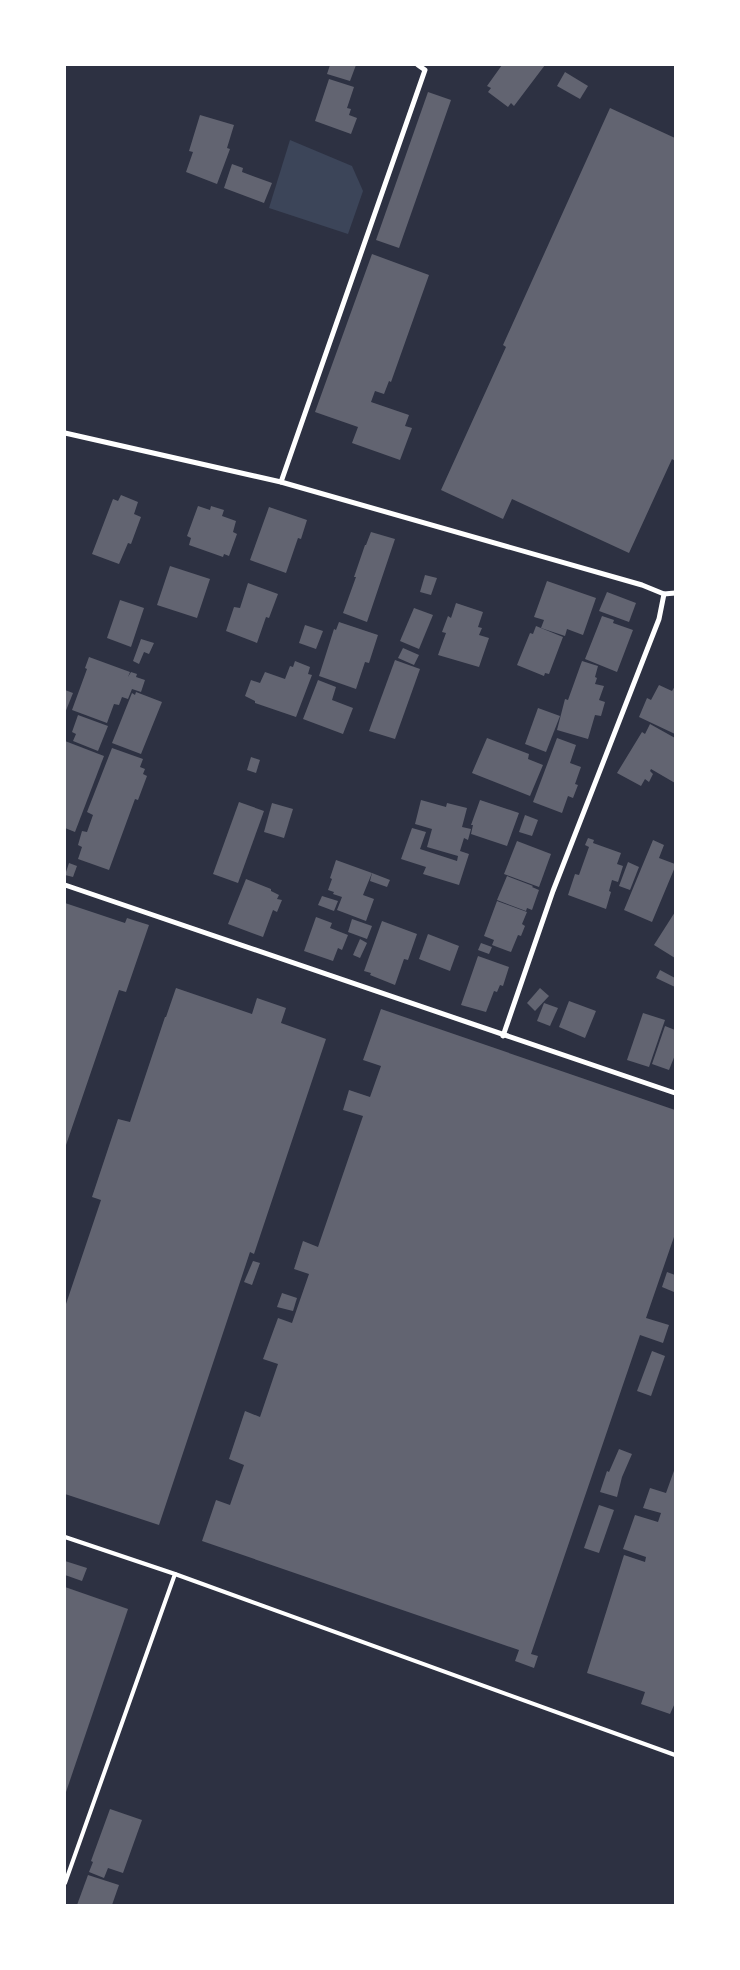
<svg xmlns="http://www.w3.org/2000/svg" width="740" height="1970" font-family="'PT Sans',sans-serif">
<style>
.green{fill:#3c4559}
.building{fill:#626471}
.lines{fill:none;stroke-linecap:round;stroke-linejoin:round}
.service{stroke:#fff;stroke-width:4}
.minor{stroke:#fff;stroke-width:5}
</style>
<rect width="100%" height="100%" fill="#2d3142"/>
<polygon class="green" points="290,140 352,166 363,191 348,234 269,208"/>
<g class="building">
<polygon points="330,65 356,65 350,81 327,74"/>
<polygon points="502,65 545,65 514,106 511,103 508,107 488,92 491,88 487,86"/>
<polygon points="565,72 588,86 580,99 557,86"/>
<polygon points="329,79 354,87 347,108 351,109 349,115 357,118 351,134 315,121"/>
<polygon points="428,92 451,100 399,248 376,240"/>
<polygon points="610,108 675,138 675,461 672,459 629,553 512,499 503,519 441,490 506,347 503,345"/>
<polygon points="200,115 234,125 227,148 230,149 217,184 186,172 193,152 189,151"/>
<polygon points="232,164 243,168 242,172 272,183 264,203 224,188"/>
<polygon points="372,254 429,275 391,382 389,381 384,394 375,391 371,402 409,415 405,426 412,428 400,460 352,443 358,427 315,412"/>
<polygon points="121,495 138,502 134,514 141,517 131,544 128,543 119,564 92,554 113,499 118,501"/>
<polygon points="198,506 210,510 211,506 224,510 222,516 236,521 233,532 237,534 229,556 224,554 223,557 189,545 191,538 187,536"/>
<polygon points="269,507 307,520 301,539 298,538 286,573 250,560"/>
<polygon points="371,532 395,539 367,622 343,613 356,577 354,577 365,545 366,545"/>
<polygon points="170,566 210,579 197,618 157,605"/>
<polygon points="425,575 437,578 431,595 420,592"/>
<polygon points="547,581 596,598 583,635 567,629 565,636 541,628 544,620 534,617"/>
<polygon points="248,583 278,594 269,618 266,617 257,643 226,631 234,607 240,608"/>
<polygon points="607,592 636,603 629,622 599,611"/>
<polygon points="120,600 144,608 131,647 107,638"/>
<polygon points="456,603 483,612 478,627 482,628 479,635 489,638 479,667 438,655 446,633 442,632 448,616 451,618"/>
<polygon points="414,608 433,615 419,649 400,641"/>
<polygon points="602,616 614,620 613,623 633,630 617,672 585,659"/>
<polygon points="339,622 378,635 369,663 365,662 356,689 319,676 334,629 336,630"/>
<polygon points="305,625 323,631 316,649 299,643"/>
<polygon points="536,626 563,637 549,674 545,673 544,676 517,665 530,633 533,634"/>
<polygon points="141,639 154,643 149,654 144,652 139,664 133,661"/>
<polygon points="403,648 419,655 414,665 398,658"/>
<polygon points="89,657 130,672 128,677 131,672 137,674 136,677 145,680 141,692 132,689 128,699 122,697 119,705 114,704 107,723 72,710 87,669 85,668"/>
<polygon points="395,660 420,669 395,739 369,731"/>
<polygon points="295,661 310,667 308,674 312,675 296,717 255,703 255,701 245,696 251,680 260,683 265,672 285,679 290,666 293,667"/>
<polygon points="582,661 598,666 595,677 597,678 595,684 604,686 599,700 605,702 601,716 595,715 588,739 557,730 565,699 568,700"/>
<polygon points="318,680 336,687 332,700 353,708 343,734 303,719"/>
<polygon points="659,685 672,691 675,686 675,734 639,717 647,698 651,700"/>
<polygon points="65,690 73,693 65,713"/>
<polygon points="136,692 162,702 141,754 112,743 132,693 135,695"/>
<polygon points="538,708 560,716 546,752 525,744"/>
<polygon points="78,715 108,726 98,751 73,741 76,734 72,732"/>
<polygon points="650,724 675,738 675,783 651,769 650,771 653,774 649,782 645,779 641,786 617,773 642,732 645,734"/>
<polygon points="487,738 529,754 528,759 543,765 530,796 472,773"/>
<polygon points="557,738 576,745 570,763 581,767 575,784 578,785 573,798 568,796 562,813 533,802"/>
<polygon points="65,741 104,756 75,832 65,828"/>
<polygon points="112,748 143,759 140,767 145,769 143,774 147,776 138,800 135,799 109,870 78,859 82,847 78,845 82,831 87,832 93,815 87,812"/>
<polygon points="251,757 260,760 256,773 247,770"/>
<polygon points="421,800 446,807 447,803 467,808 462,827 471,829 468,840 464,838 460,851 469,854 459,885 423,874 426,867 401,859 412,828 426,832 420,849 457,861 458,856 427,847 432,829 415,824"/>
<polygon points="480,800 519,813 507,846 471,834 473,825 471,825"/>
<polygon points="239,802 264,811 238,883 213,874"/>
<polygon points="272,803 293,809 284,838 264,832"/>
<polygon points="525,815 538,820 532,836 519,832"/>
<polygon points="588,838 594,840 593,843 621,853 617,864 623,866 618,882 612,880 609,891 611,892 606,909 568,895 575,874 579,875 589,847 585,845"/>
<polygon points="653,840 664,845 659,858 675,864 675,867 652,922 624,910"/>
<polygon points="517,841 551,854 539,887 504,874"/>
<polygon points="336,860 372,873 363,895 374,899 366,921 337,910 342,897 333,894 334,892 328,890 332,879 330,878"/>
<polygon points="628,862 639,867 630,890 619,886"/>
<polygon points="69,863 77,866 73,877 65,875"/>
<polygon points="372,873 390,880 387,887 370,881"/>
<polygon points="507,876 533,886 532,887 539,890 532,910 527,908 526,911 497,900"/>
<polygon points="246,879 271,889 271,891 279,895 277,899 282,900 277,912 273,910 263,937 228,924"/>
<polygon points="322,896 338,901 334,911 318,905"/>
<polygon points="497,901 527,912 522,924 525,926 521,936 518,935 511,952 492,945 494,940 484,936"/>
<polygon points="65,903 125,923 127,918 149,925 126,992 119,990 65,1148"/>
<polygon points="675,912 675,958 654,945"/>
<polygon points="316,917 332,923 330,928 348,935 342,950 338,948 333,961 304,951"/>
<polygon points="352,919 372,926 367,939 348,932"/>
<polygon points="382,921 417,934 408,960 404,959 395,985 370,975 371,973 364,971"/>
<polygon points="428,934 459,946 450,971 419,959"/>
<polygon points="360,939 367,943 360,958 353,955"/>
<polygon points="481,943 492,947 489,954 478,950"/>
<polygon points="478,956 509,967 503,986 500,985 497,992 494,991 486,1012 461,1005"/>
<polygon points="660,970 675,978 675,987 656,978"/>
<polygon points="176,988 252,1014 257,998 286,1008 281,1023 326,1039 254,1254 250,1252 159,1525 65,1494 65,1307 101,1200 92,1197 118,1119 130,1122 165,1017 166,1017"/>
<polygon points="540,988 549,996 535,1011 527,1003"/>
<polygon points="569,1001 596,1011 585,1038 559,1027"/>
<polygon points="544,1003 558,1008 550,1026 537,1021"/>
<polygon points="381,1009 675,1110 675,1234 646,1318 669,1325 663,1343 640,1335 531,1654 538,1656 534,1668 515,1661 519,1650 202,1541 216,1500 230,1505 244,1465 229,1459 245,1411 260,1417 278,1364 263,1359 278,1318 292,1323 309,1274 294,1269 303,1241 318,1247 363,1116 343,1110 349,1090 370,1097 381,1066 363,1060"/>
<polygon points="643,1013 665,1020 649,1067 627,1060"/>
<polygon points="665,1026 675,1030 675,1055 669,1070 652,1064"/>
<polygon points="253,1261 260,1263 252,1285 244,1282"/>
<polygon points="667,1272 675,1275 674,1292 662,1287"/>
<polygon points="282,1293 297,1298 293,1311 277,1307"/>
<polygon points="652,1351 665,1356 651,1396 637,1391"/>
<polygon points="619,1449 632,1454 622,1477 617,1497 600,1492 607,1471 609,1472"/>
<polygon points="675,1468 675,1703 670,1714 641,1704 645,1692 587,1673 624,1555 645,1562 646,1557 623,1549 635,1515 658,1522 661,1513 643,1508 650,1488 666,1493"/>
<polygon points="599,1505 614,1510 599,1553 584,1548"/>
<polygon points="65,1561 87,1568 82,1581 65,1575"/>
<polygon points="65,1587 128,1609 65,1795"/>
<polygon points="110,1809 142,1820 123,1873 108,1868 104,1878 89,1872 93,1862 91,1861"/>
<polygon points="88,1875 119,1885 112,1905 77,1905"/>
</g>
<g class="lines">
<g class="service">
<polyline points="65,1537 175,1574 675,1755"/>
<polyline points="65,1883 175,1574"/>
</g>
<g class="minor">
<polyline points="65,433 281,482 642,585 664,594 675,593"/>
<polyline points="281,482 425,70 418,65"/>
<polyline points="65,885 675,1093"/>
<polyline points="503,1036 553,891 659,619 664,594"/>
</g>
</g>
<rect width="740" height="1970" fill="none" stroke="#ffffff" stroke-width="132"/>
</svg>
